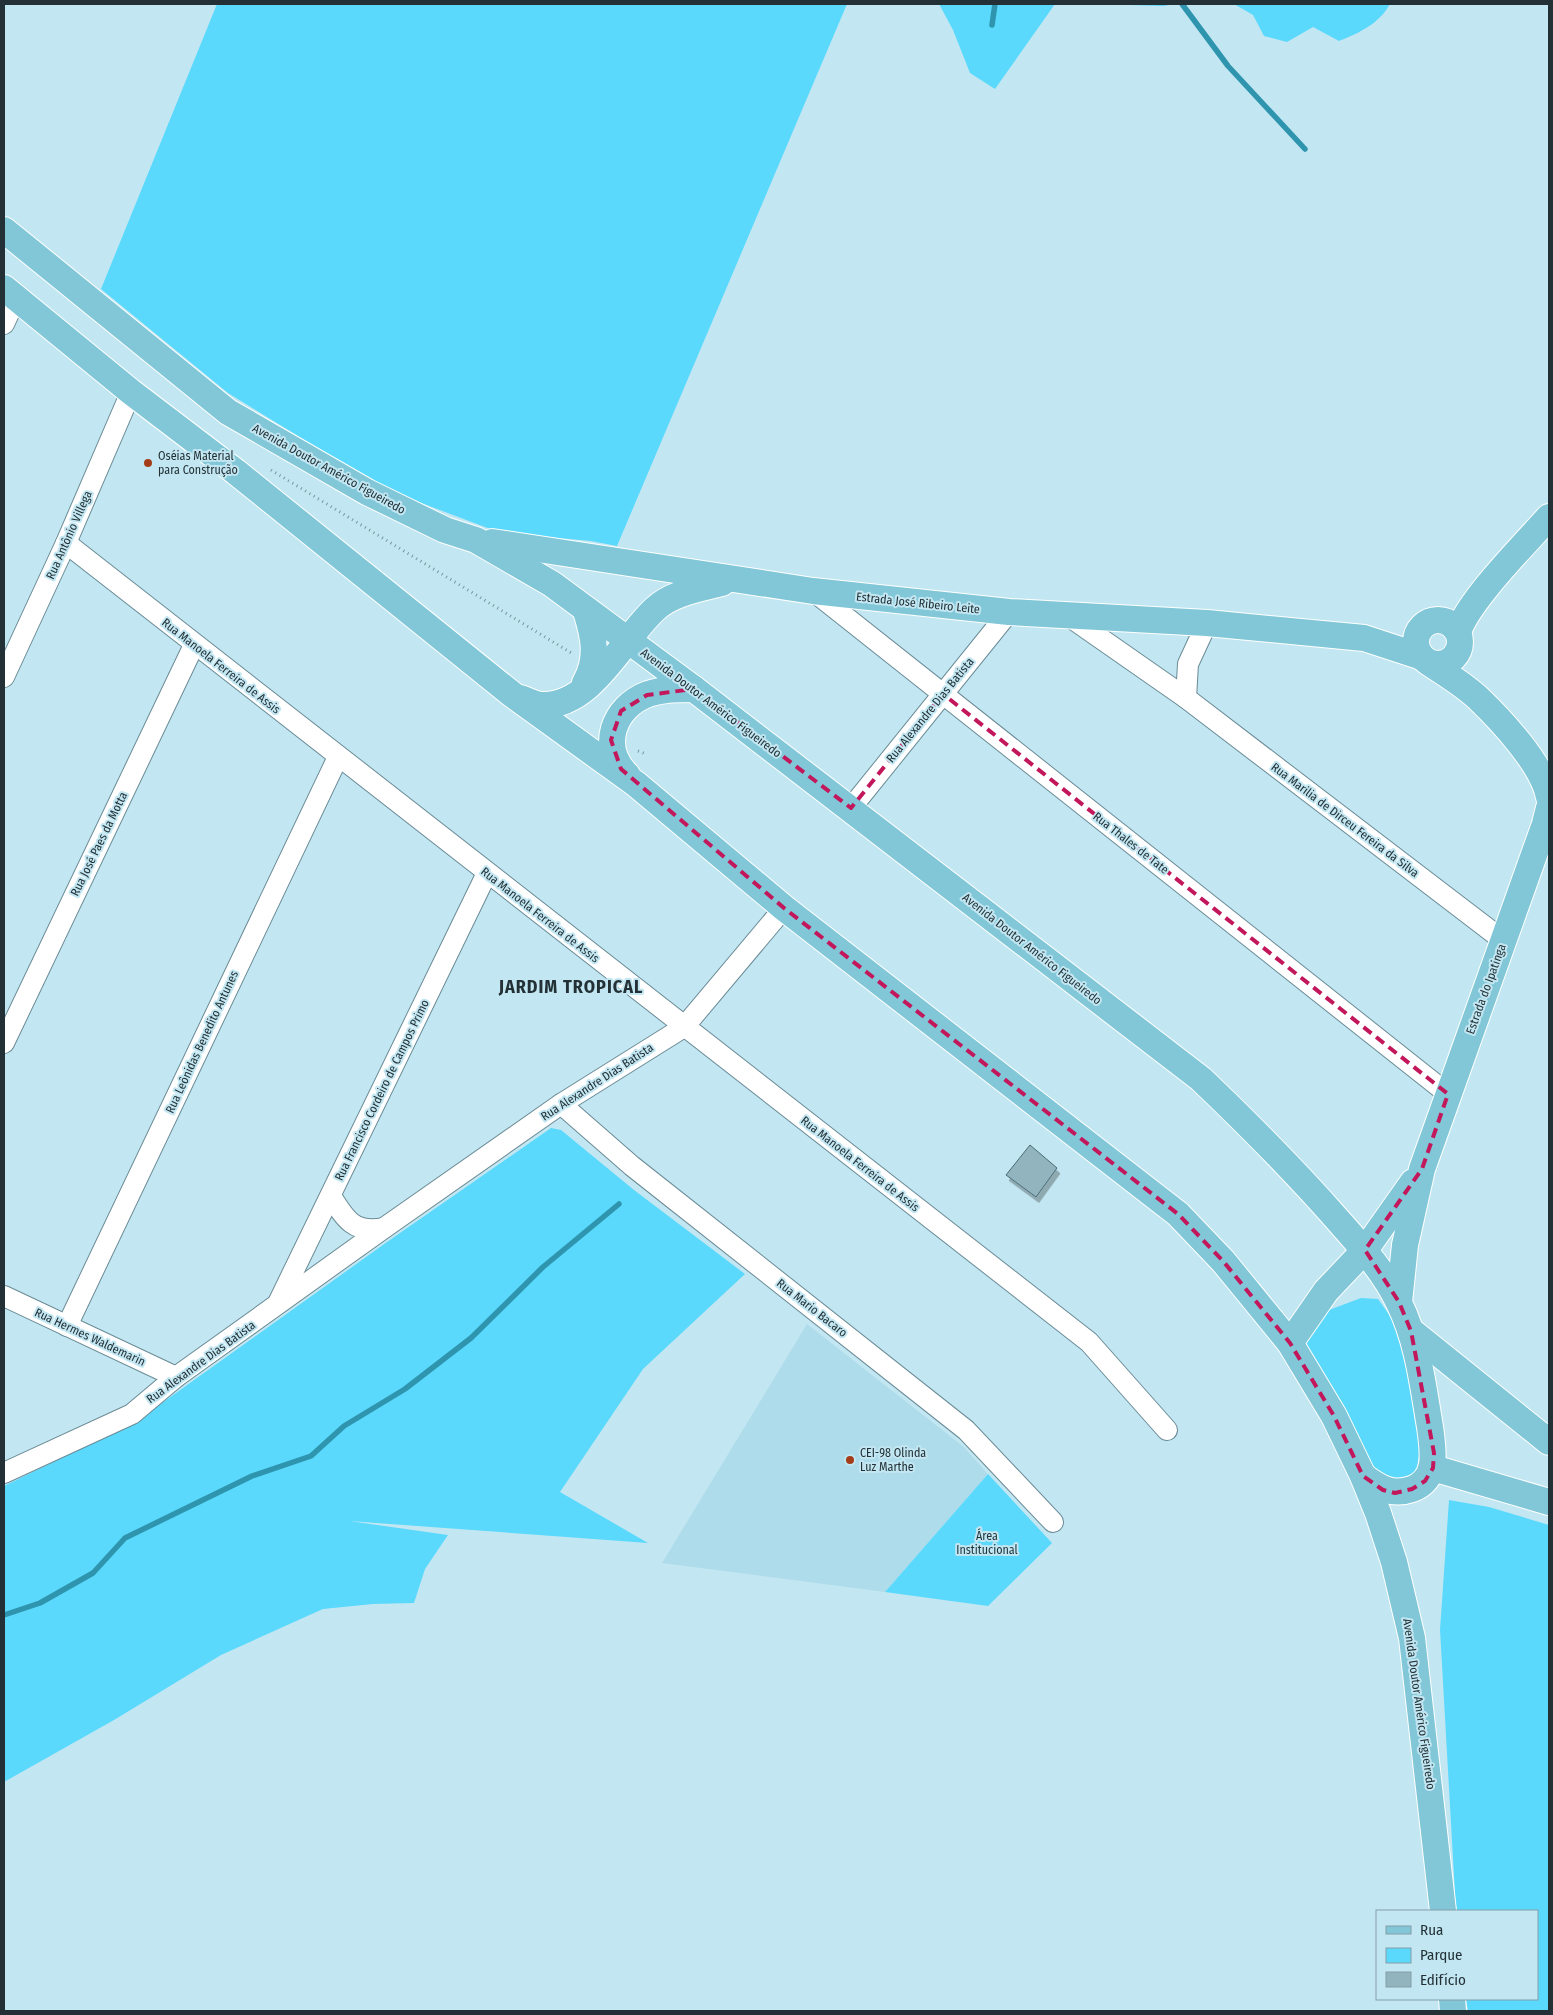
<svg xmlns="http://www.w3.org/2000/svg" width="1553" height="2015" font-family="'Fira Sans Condensed',sans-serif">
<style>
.built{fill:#afdcea}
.green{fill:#5ad9fc}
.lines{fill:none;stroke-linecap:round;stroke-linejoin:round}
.stream{stroke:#2f95af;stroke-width:5.5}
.building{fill:#92b4bf;stroke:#4a6a74;filter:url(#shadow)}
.minor-casing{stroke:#6a8b96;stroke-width:22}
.major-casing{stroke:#fff;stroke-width:28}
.path{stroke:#7b959d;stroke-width:3;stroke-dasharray:1 4;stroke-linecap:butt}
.minor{stroke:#fff;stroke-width:20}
.major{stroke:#81c7d8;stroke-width:26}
.marked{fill:none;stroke:#c2185b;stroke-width:4;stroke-dasharray:10 6;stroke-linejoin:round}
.poi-dot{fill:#a43d17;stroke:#c3e7f2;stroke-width:2}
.labels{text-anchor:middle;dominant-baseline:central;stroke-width:4;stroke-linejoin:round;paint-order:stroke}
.poi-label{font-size:12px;fill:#233136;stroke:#c3e7f2;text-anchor:start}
.street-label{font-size:12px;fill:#233136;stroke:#c3e7f2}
.park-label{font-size:12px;fill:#1d333a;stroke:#c3e7f2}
.district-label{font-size:18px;font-weight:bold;letter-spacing:1px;fill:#233136;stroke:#c3e7f2}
</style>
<defs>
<filter id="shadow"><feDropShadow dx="3" dy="5.5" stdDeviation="0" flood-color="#0004"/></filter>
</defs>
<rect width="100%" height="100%" fill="#c3e7f2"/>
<polygon class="built" points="807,1324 964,1447 988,1474 885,1592 662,1563"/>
<g class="green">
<polygon points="217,4 847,4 617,546 591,541 501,533 384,489 228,393 101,289"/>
<polygon points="939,4 1055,4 995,89 970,73 953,30"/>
<polygon points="1094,4 1176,4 1163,6"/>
<path d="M 1234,4 L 1390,4 C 1379,24 1359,33 1339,41 L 1313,27 L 1287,42 L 1264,36 L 1253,15 Z"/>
<polygon points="551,1128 561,1130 634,1190 745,1274 643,1369 560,1492 648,1543 349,1521 448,1535 425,1569 414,1603 373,1604 323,1609 221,1655 114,1720 4,1782 4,1486 134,1423 387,1242"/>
<polygon points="1361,1298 1378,1299 1393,1320 1414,1390 1420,1449 1415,1479 1391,1487 1378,1478 1307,1352 1306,1342 1329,1310"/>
<polygon points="988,1474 1052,1543 988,1606 885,1592"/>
<polygon points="1449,1500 1489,1507 1549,1525 1549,2011 1468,2011 1466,1999 1537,1999 1537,1911 1456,1911 1440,1630"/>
</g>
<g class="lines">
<g class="stream">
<polyline points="1182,4 1228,66 1305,149"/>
<polyline points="992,25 995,4"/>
<polyline points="4,1615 40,1603 93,1573 125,1538 252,1476 311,1456 344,1426 405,1389 471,1338 543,1267 619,1204"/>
</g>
</g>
<polygon class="building" points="1030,1145 1057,1168 1036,1197 1006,1175"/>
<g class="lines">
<defs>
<g id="minor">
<polyline points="4,324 16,298"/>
<polyline points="66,543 1089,1342 1167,1430"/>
<polyline points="813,591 1448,1094"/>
<polyline points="1067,615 1186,698 1504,941"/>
<polyline points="4,677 66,543 131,392"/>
<polyline points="1186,698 1188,664 1207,623"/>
<polyline points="851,808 1009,612"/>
<polyline points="4,1043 194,645"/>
<polyline points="561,1104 632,1166 966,1430 1053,1522"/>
<path d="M 331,1196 C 345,1219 354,1234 384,1228"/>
<polyline points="4,1296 176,1377"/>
<polyline points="278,1303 487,873"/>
<polyline points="67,1326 338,757"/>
<polyline points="4,1473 132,1414 176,1377 384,1228 561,1104 684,1027 784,908"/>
</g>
<g id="major">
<path d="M 4,230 L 228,412 L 367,492 L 445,530 L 476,540 L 552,584 L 694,689 L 1201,1079 C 1248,1124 1293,1169 1336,1218 C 1359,1244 1384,1271 1399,1303 C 1418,1341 1423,1386 1430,1427 C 1433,1450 1439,1479 1412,1489 C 1392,1496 1379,1488 1363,1476"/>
<polyline points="4,288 131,392 236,472 513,695 636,784 784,908 1178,1214 1223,1261 1290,1343 1334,1416 1363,1476 1378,1513 1394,1562 1412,1638 1443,1911"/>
<polyline points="492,542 813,591 1009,612 1207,623 1364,638 1422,657"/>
<circle cx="1438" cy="642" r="22"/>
<path d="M 1458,632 C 1469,600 1524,545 1549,517"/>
<path d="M 1428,662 C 1444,673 1463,684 1478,698 C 1502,721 1543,765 1549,797"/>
<path d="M 585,683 C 599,658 594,637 586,611"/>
<path d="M 520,698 C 527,700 535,705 542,705 C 592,707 623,638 655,609 C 672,593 699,589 722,583"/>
<path d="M 627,775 C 599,747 613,707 648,694 C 663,689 678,689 694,689"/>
<polyline points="1399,1302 1405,1245 1422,1169 1545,824 1549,808"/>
<polyline points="1411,1331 1549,1442"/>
<polyline points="1290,1343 1326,1291 1365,1250 1413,1182"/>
<polyline points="1433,1468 1549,1502"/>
<polyline points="1452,1999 1453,2011"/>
</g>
</defs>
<use href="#minor" class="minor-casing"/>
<use href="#major" class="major-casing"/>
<g class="path">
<polyline points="271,470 573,654"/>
<polyline points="638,751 646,754"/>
</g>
<use href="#minor" class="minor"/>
<use href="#major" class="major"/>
</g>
<path class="marked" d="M 694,689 L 851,808 L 943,694 L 1448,1094 L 1422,1169 L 1365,1250 L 1399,1302 L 1411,1331 L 1434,1453 L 1433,1468 L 1425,1481 L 1412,1489 L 1395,1493 L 1383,1490 L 1363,1476 L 1334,1416 L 1290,1343 L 1223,1261 L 1178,1214 L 784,908 L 621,769 L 611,740 L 621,711 L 647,695 Z"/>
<g class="poi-dot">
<circle cx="148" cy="463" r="5"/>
<circle cx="850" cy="1460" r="5"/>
</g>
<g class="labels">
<g class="poi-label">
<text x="158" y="456">Oséias Material<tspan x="158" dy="14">para Construção</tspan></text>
<text x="860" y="1453">CEI-98 Olinda<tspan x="860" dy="14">Luz Marthe</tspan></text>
</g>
<g class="street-label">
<text transform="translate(329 469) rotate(29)">Avenida Doutor Américo Figueiredo</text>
<text transform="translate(69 535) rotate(-66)">Rua Antônio Villega</text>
<text transform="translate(918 603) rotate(6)">Estrada José Ribeiro Leite</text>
<text transform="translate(221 666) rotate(38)">Rua Manoela Ferreira de Assis</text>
<text transform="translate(711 703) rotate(37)">Avenida Doutor Américo Figueiredo</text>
<text transform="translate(930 710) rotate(-51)">Rua Alexandre Dias Batista</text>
<text transform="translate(1345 820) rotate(37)">Rua Marilia de Dirceu Fereira da Silva</text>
<text transform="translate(1131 843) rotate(38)">Rua Thales de Tate</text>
<text transform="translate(99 844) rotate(-64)">Rua José Paes da Motta</text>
<text transform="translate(540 915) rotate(38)">Rua Manoela Ferreira de Assis</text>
<text transform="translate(1032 949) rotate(38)">Avenida Doutor Américo Figueiredo</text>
<text transform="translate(1486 989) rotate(-70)">Estrada do Ipatinga</text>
<text transform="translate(202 1042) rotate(-65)">Rua Leônidas Benedito Antunes</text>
<text transform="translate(597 1082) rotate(-33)">Rua Alexandre Dias Batista</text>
<text transform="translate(382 1090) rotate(-64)">Rua Francisco Cordeiro de Campos Primo</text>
<text transform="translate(860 1164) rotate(38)">Rua Manoela Ferreira de Assis</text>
<text transform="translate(812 1308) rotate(38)">Rua Mario Bacaro</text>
<text transform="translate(90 1337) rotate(25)">Rua Hermes Waldemarin</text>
<text transform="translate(201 1362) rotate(-36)">Rua Alexandre Dias Batista</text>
<text transform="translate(1419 1704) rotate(82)">Avenida Doutor Américo Figueiredo</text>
</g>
<g class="park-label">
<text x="987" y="1536">Área<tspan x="987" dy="14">Institucional</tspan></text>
</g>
<g class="district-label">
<text x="571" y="987">JARDIM TROPICAL</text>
</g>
</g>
<rect width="1553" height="2015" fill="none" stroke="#233136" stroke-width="10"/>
<rect x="1376" y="1910" width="162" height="90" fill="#c3e7f2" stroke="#839ea7"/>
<rect x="1386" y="1926" width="25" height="8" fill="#81c7d8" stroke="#839ea7"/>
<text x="1420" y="1935" font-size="15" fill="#233136">Rua</text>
<rect x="1386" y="1948" width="25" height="15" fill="#5ad9fc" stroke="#839ea7"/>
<text x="1420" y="1960" font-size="15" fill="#233136">Parque</text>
<rect x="1386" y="1972" width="25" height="15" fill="#92b4bf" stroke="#839ea7"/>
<text x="1420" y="1985" font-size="15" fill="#233136">Edifício</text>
</svg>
